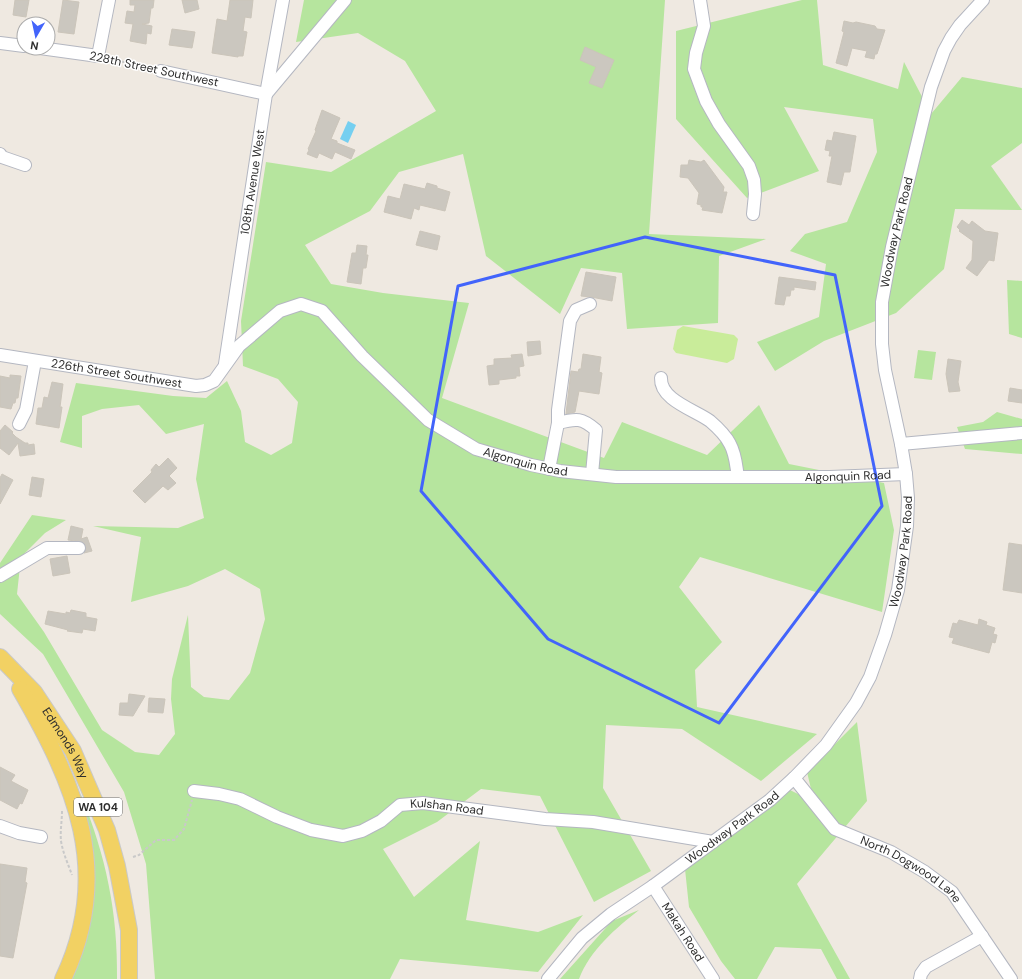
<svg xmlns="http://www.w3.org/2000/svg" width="1022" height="979" font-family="'DM Sans',sans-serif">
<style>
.green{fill:#b6e59e}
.pitch{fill:#c9ec9a}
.water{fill:#75cff0}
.building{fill:#cbc7bf;stroke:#cbc5ba}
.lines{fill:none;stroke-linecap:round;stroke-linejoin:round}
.minor-casing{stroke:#b4b7c1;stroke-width:14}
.major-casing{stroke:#c9c9c9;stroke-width:18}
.path{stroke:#c9c9c9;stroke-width:2;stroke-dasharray:3 2;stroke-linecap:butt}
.minor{stroke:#fff;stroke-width:12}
.major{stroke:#f2d163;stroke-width:16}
.marked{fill:none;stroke:#4264fb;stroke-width:3;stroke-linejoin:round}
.labels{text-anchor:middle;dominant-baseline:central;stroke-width:3;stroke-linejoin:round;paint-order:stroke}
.shield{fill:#fff;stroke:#6d6d6d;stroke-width:1}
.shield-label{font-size:11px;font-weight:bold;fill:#2e2e2e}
.street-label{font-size:12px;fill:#2e2e2e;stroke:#fff}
</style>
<rect width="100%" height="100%" fill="#efe9e1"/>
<g class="green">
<polygon points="304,0 665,0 649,234 766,239 719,256 718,323 627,329 622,273 581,268 560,314 486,256 463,154 399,172 370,211 305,245 331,284 383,293 469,303 442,398 604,458 622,422 707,455 759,405 789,464 884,483 894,530 882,612 700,557 679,587 722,642 695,670 697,707 817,734 761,781 682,729 606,725 603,788 651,871 594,902 540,796 481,789 437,822 383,849 414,897 480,841 466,920 538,932 583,915 538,972 400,959 390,979 155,979 146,864 124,792 43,654 0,614 0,563 32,515 66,520 45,533 21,557 17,594 44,632 102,730 135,752 159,755 175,734 171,699 172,679 188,615 191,687 204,697 229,700 250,673 265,619 260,589 225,569 188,586 131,602 141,537 93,526 178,528 204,518 196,479 204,424 166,434 139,405 102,409 82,416 82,448 60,442 76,383 173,396 206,398 227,381 241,411 245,442 271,455 292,443 298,402 278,379 243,366 241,321 266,162 331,172 436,111 405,61 358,33 296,42"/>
<polygon points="802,0 817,0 823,65 898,89 904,62 931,114 962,77 1022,88 1022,143 991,166 1022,210 955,209 944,269 896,313 824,341 775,371 757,342 819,317 826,264 790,251 805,234 847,222 877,152 873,119 784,107 819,171 747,198 676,119 676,31"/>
<polygon points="1007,280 1022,281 1022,338 1009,334"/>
<polygon points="918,350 936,352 932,380 914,378"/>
<polygon points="997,412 1022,419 1022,454 965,449 957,427 983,422"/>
<polygon points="857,722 867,801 797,884 850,979 837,979 821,949 775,947 757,979 735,979 721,961 689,907 685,869 788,789 800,795 811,789 807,772"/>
<path d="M 78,794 L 81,795 C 106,856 118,913 117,979 L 68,979 L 80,949 Z"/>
<path d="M 639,910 C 616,928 590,950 579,979 L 560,979 L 612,921 Z"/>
</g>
<polygon class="pitch" points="683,326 734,335 738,339 734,359 727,363 676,353 673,349 677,330"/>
<polygon class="water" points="348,121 356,125 348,143 340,139"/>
<g class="building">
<polygon points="15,0 29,0 26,17 13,15"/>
<polygon points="63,0 79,2 74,34 58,32"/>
<polygon points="130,0 154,0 153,8 151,8 149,23 142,24 152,26 151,34 147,33 146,44 130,41 133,24 125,23 127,11 134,12 135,5 130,5"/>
<polygon points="182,0 197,0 199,9 185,13"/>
<polygon points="230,0 253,0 251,18 245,17 243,31 247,32 243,56 238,56 238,57 212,53 217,19 227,21"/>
<polygon points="844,21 853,23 856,22 875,26 877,29 885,30 877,54 875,54 874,59 865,57 867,51 852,48 847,66 836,63 844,32 842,31"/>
<polygon points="172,29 195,32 192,48 169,45"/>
<polygon points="585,47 614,60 602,88 589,83 596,67 580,60"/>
<polygon points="322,110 340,118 331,139 337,141 337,143 355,150 351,159 335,152 332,159 319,153 317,158 307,154 309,150 308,149 316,131 315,130"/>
<polygon points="834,132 856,136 850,172 844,172 841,185 827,182 832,156 829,156 830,151 825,150 827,140 832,141"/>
<polygon points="689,160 701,162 704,160 724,187 723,192 727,192 722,213 702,210 703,207 701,207 701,205 697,204 699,193 688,178 680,177 681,165 688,165"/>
<polygon points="427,183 437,186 437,188 450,192 445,211 420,205 419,210 414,208 411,219 384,212 388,196 400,199 404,184 425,189"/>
<polygon points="962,220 969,225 972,221 985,231 998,233 994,261 989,260 977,276 966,268 972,260 973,241 959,231 960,230 957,227"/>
<polygon points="420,231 440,236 437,250 416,245"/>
<polygon points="357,245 367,246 366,255 368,255 366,268 363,268 361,284 347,282 352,253 356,253"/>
<polygon points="586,272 616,277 612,301 591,297 581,296"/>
<polygon points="779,277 816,282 815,290 794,287 794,290 791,290 790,296 786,296 784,305 775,304"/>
<polygon points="540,341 541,354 528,356 527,342"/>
<polygon points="522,354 524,366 519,367 520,376 516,376 516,378 499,380 499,384 489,385 487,366 494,365 494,359 512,358 511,355"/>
<polygon points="583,354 601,357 599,372 602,373 599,394 579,391 575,412 566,414 571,371 578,372 579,369 581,369"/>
<polygon points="948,359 961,361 958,382 960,391 949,392 946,374"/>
<polygon points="10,375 21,376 18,398 16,398 15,403 13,403 11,409 0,407 0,376 10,378"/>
<polygon points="52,382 63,384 60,407 62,407 59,428 36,424 38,408 42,408 44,397 48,398"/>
<polygon points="1010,388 1022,390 1022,403 1008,401"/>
<polygon points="5,425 13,432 12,433 16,437 25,443 28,443 28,445 34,444 35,454 20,456 18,443 9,455 0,448 0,431"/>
<polygon points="168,458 177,468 169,476 176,483 168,490 163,486 145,503 133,491 152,472 151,470 156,464 159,467"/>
<polygon points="2,474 13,480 0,504 0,478"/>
<polygon points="32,477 44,479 41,497 29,495"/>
<polygon points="71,526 83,529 81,539 87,537 92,551 84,553 86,548 83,542 68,540"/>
<polygon points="1009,543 1022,545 1022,593 1003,590"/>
<polygon points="67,556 70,573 53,576 50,559"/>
<polygon points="71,610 86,613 86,617 97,619 95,631 83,629 82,633 67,631 68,630 45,624 48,611 66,614 66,612 70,613"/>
<polygon points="979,619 987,622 986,625 995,628 993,634 997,635 995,643 992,642 989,653 952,643 954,638 949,637 953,623 957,624 959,620 978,625"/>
<polygon points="129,694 145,696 133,716 119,715 120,703 128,703"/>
<polygon points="149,698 165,699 163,713 148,712"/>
<polygon points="0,767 15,775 11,781 28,790 22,804 20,803 17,809 0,800"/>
<polygon points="0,864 27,868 25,882 27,883 13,958 0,956"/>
</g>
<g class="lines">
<defs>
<g id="minor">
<polyline points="700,0 704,26 696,53 694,69 706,101 719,124 749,166 754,180 755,194 753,214"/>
<polyline points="0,43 24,46"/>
<polyline points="40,48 98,56 109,0"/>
<polyline points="161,71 266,94"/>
<polyline points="267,93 345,0"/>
<polyline points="0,154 2,157 25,165"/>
<path id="s1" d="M 0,355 L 196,386 L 205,385 L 214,381 L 239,346 L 280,311 L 301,304 L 322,311 L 362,356 L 428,420 L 476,449 L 531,465 L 560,471 L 616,477 L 830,477 L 906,474"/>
<path id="s2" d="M 225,364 L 266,94 L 283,0"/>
<path d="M 661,378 C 660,400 695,410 710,421 C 717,427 726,436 730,444 C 736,455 736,466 738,477"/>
<path d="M 558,423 C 577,418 582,418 596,430 L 592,474"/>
<polyline points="19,424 26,410 35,361"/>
<polyline points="901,444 1022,433"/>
<polyline points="549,469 558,423 558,410 570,321 576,310 590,304"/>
<polyline points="0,576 47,548 79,548"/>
<path id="s3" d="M 794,778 L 835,829 L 891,852 L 925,872 L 952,892 L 1011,979"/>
<path id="s4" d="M 194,791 L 219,794 L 240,799 L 277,817 L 311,830 L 343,836 L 362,831 L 381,821 L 400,805 L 423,803 L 545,819 L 593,822 L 713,842"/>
<polyline points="0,826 19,833 41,837"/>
<path id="s5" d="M 653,886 L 713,979"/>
<path id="s6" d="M 548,979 L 582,938 L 611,914 L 653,886 L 770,800 L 794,778 L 826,745 L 856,703 L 870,677 L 885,635 L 898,590 L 907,526 L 908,498 L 906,474 L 901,444 L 885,370 L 882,344 L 882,302 L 892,247 L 931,87 L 944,51 L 951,38 L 960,25 L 983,0"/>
<polyline points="920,979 921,974 926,967 982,936"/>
</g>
<g id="major">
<path id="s7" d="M 0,657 L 34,692 L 73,751 L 107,830 L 117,866 L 129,930 L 129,979"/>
<path d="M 20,689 C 75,784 114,872 63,979"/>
</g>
</defs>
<use href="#minor" class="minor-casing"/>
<use href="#major" class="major-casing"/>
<g class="path">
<polyline points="107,58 152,69"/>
<path d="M 62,811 C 62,821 60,831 61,841 C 63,853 68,864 72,875"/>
<polyline points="133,857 139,855 156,840 174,840 184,829 192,800"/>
</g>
<use href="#minor" class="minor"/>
<use href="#major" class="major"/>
</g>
<path class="marked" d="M 645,237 L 835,275 L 882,506 L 719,723 L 548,639 L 421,491 L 458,286 Z"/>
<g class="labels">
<rect class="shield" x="74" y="798" width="48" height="18" rx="3"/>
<g class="shield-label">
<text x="98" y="807">WA 104</text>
</g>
<g class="street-label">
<text transform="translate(154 69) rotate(12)">228th Street Southwest</text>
<text stroke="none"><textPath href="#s2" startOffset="184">108th Avenue West</textPath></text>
<text stroke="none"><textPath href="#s6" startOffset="900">Woodway Park Road</textPath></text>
<text stroke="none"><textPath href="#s1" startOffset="118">226th Street Southwest</textPath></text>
<text stroke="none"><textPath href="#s1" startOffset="618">Algonquin Road</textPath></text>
<text stroke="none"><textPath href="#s1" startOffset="942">Algonquin Road</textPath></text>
<text stroke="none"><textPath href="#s6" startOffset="576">Woodway Park Road</textPath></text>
<text stroke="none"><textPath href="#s7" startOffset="109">Edmonds Way</textPath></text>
<text stroke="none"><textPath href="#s4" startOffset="270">Kulshan Road</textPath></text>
<text stroke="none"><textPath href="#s6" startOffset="240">Woodway Park Road</textPath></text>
<text stroke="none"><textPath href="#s3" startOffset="152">North Dogwood Lane</textPath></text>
<text stroke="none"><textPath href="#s5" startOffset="55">Makah Road</textPath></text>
</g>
</g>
<g transform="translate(36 36) rotate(189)"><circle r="19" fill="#ffffff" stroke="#ababab"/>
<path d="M0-3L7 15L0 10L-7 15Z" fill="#4264fb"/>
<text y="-6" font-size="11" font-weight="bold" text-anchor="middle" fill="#2e2e2e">N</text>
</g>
</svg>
